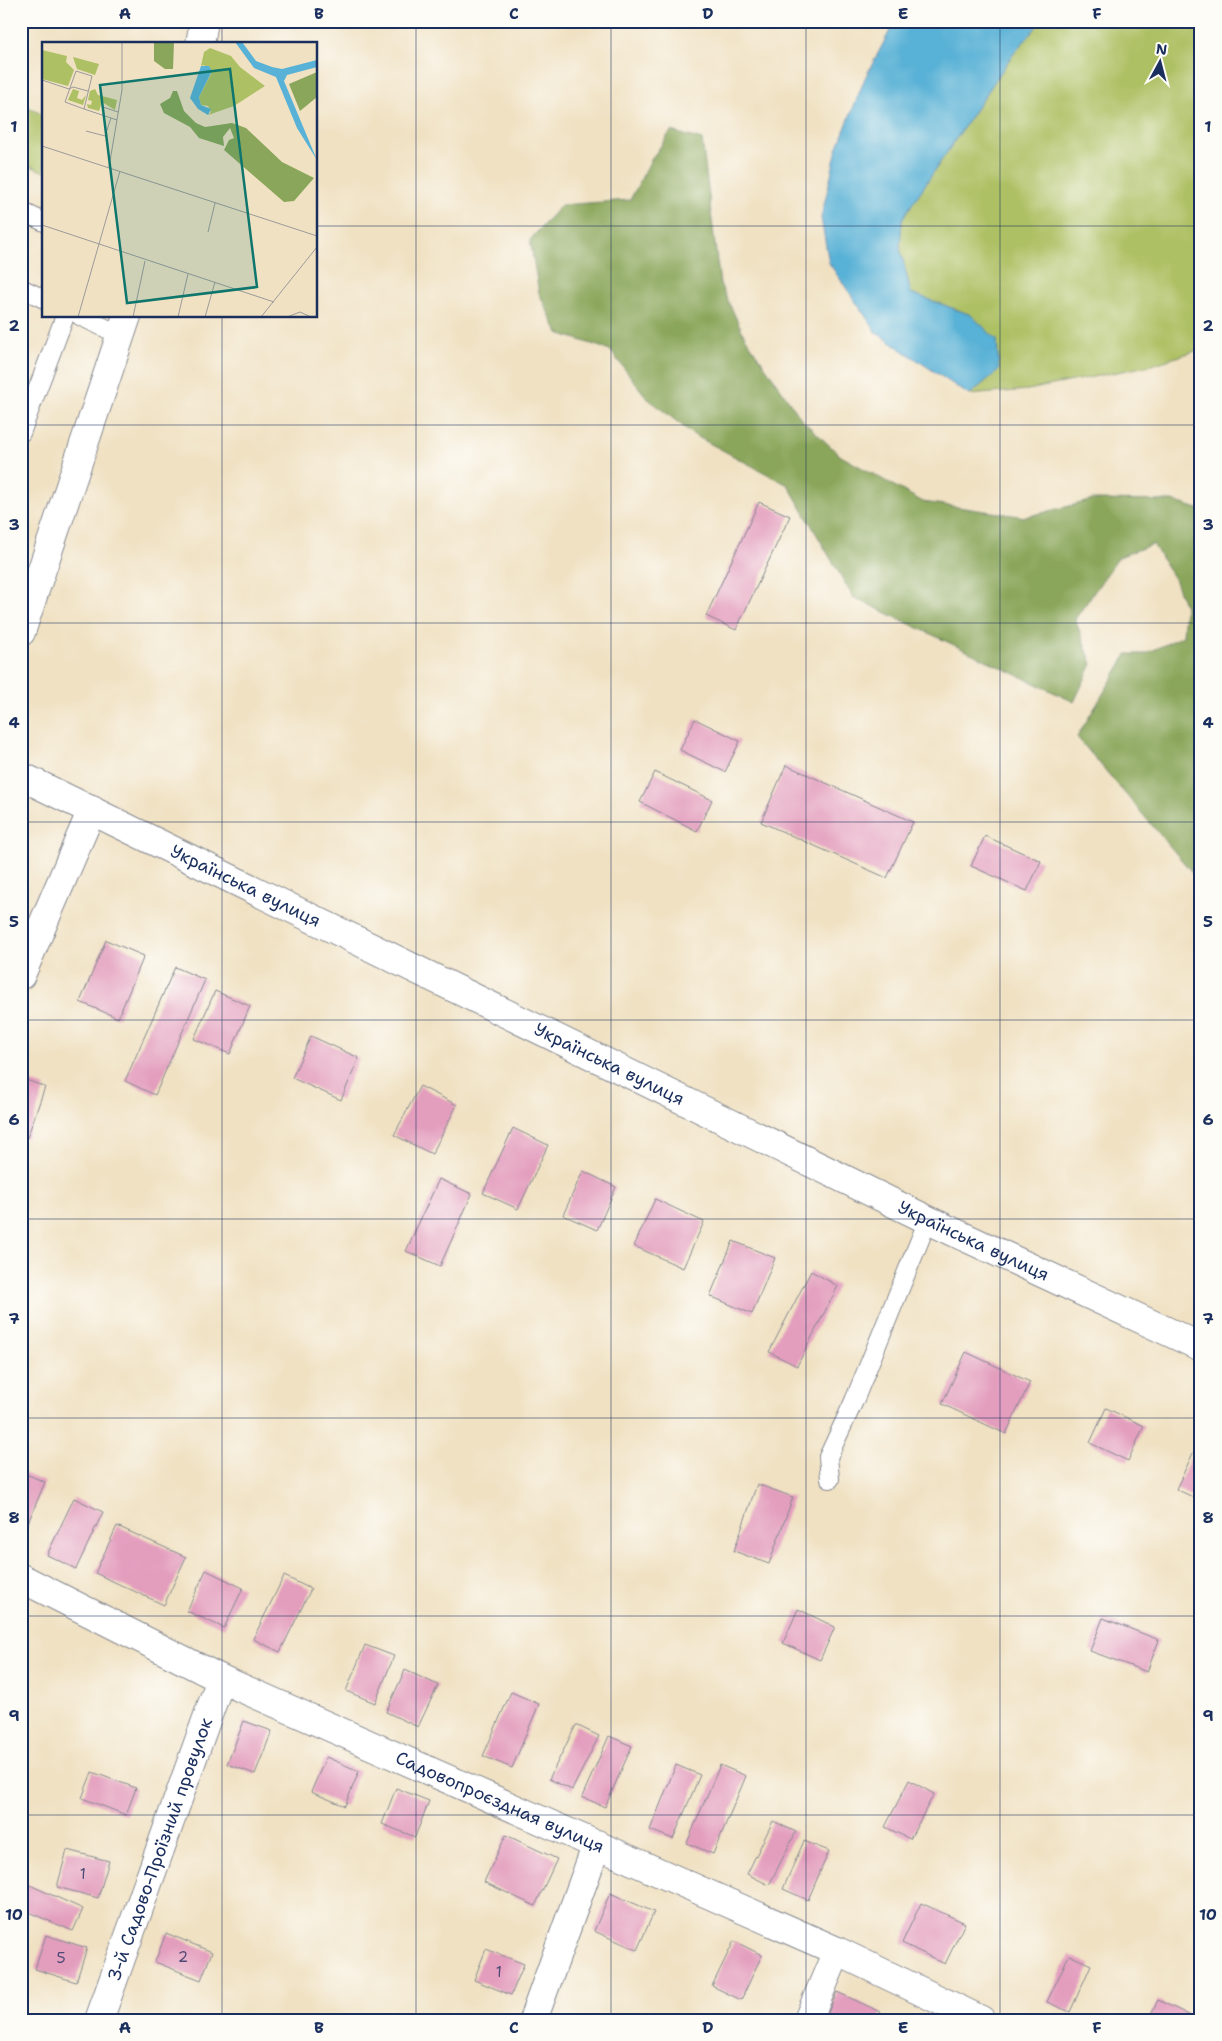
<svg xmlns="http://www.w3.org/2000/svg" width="1222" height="2041" font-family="'Shantell Sans',sans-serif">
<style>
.green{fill:#adc064;stroke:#647861}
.forest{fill:#8aa65a;stroke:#526a5c}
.water{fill:#58b1d6;stroke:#3a709a}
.building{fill:#e39dbd}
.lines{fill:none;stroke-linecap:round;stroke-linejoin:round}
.service-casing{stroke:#868890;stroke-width:20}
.minor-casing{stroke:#868890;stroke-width:30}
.service{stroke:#fff;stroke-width:18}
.minor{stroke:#fff;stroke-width:28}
.grid{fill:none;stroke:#1b2f5e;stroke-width:1;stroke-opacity:0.55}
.labels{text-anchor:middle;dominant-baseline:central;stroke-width:5;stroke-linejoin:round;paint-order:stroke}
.number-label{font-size:15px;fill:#4d4a76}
.street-label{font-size:18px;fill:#1b2f5e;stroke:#fdfcf7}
.inset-road{fill:none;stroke:#9b9a9a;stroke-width:1}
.view{fill:#0f766e;fill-opacity:0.15;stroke:#0f766e;stroke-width:2.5}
.inset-edge{fill:none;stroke:#1b2f5e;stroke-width:2.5}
.neatline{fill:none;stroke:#1b2f5e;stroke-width:2}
.grid-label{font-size:16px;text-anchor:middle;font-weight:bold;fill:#1b2f5e}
</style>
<rect width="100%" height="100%" fill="#fdfcf7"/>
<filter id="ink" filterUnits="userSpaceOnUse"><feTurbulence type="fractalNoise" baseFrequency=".02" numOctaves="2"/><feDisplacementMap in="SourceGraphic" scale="10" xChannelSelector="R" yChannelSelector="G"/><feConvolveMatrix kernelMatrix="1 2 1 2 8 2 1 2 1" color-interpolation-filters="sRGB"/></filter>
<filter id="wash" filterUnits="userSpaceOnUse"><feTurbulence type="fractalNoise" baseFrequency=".0096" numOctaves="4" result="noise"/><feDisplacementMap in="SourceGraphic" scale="20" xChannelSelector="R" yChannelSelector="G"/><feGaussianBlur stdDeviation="1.12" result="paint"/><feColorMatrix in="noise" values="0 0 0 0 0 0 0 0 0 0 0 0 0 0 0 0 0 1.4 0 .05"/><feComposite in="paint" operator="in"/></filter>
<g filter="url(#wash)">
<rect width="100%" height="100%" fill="#f0e1c2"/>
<g class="green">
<polygon points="1041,21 1201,21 1201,349 1152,365 1028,390 969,395 999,370 971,315 911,293 900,248 902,219 1011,57"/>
<polygon points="21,105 44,115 44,172 21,162"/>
</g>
<polygon class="forest" points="671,131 702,140 720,284 745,337 802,420 841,456 923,502 1026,517 1093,500 1173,501 1201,510 1201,886 1190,870 1077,737 1127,654 1145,654 1183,636 1185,607 1174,579 1153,544 1119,557 1075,619 1092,664 1074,702 853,597 788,485 694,435 647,398 610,350 558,333 539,293 530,240 561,205 630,200 651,160"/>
<polygon class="water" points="895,21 1041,21 1011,57 902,219 900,248 911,293 971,315 997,340 999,370 969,395 877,333 829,263 821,218 837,149 865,78"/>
<g id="blocks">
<g class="building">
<polygon points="759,502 790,516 736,630 706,616"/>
<polygon points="695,719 740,741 725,772 680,750"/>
<polygon points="786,765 913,822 887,878 761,822"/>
<polygon points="655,772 712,800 697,831 640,802"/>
<polygon points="985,836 1041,861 1027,891 971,866"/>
<polygon points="106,940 144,956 118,1018 80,1002"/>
<polygon points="175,967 205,980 155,1095 125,1081"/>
<polygon points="215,991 250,1006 230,1054 194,1039"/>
<polygon points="311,1036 359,1058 341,1100 292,1078"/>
<polygon points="21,1078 45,1087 27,1138 21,1136"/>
<polygon points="420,1086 457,1105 432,1154 394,1135"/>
<polygon points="513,1128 548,1145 518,1209 483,1193"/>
<polygon points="583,1171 616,1187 597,1230 563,1215"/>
<polygon points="439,1179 472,1194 440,1266 406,1251"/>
<polygon points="655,1199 704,1222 683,1268 634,1246"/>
<polygon points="733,1241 775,1258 752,1314 710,1296"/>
<polygon points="811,1271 838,1286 797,1366 769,1352"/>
<polygon points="966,1352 1030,1382 1006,1434 942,1404"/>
<polygon points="1106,1408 1144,1426 1128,1461 1090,1443"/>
<polygon points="1195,1449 1201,1452 1201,1501 1176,1489"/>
<polygon points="21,1472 45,1482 23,1535 21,1534"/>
<polygon points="757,1484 793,1497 769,1564 734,1551"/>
<polygon points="74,1498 103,1512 76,1569 47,1555"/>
<polygon points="117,1526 186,1557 164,1605 95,1573"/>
<polygon points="206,1570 243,1588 224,1628 187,1611"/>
<polygon points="284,1576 311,1589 280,1652 253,1639"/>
<polygon points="798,1609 835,1627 820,1660 783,1643"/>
<polygon points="1103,1618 1159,1640 1147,1672 1090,1651"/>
<polygon points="365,1645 394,1656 375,1703 346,1691"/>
<polygon points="405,1670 438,1685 418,1727 386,1712"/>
<polygon points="511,1692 539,1704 512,1768 483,1756"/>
<polygon points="244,1721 272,1731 255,1774 227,1764"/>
<polygon points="576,1725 599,1736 572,1790 549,1779"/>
<polygon points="609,1736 632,1746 605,1807 582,1797"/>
<polygon points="326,1757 359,1771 345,1806 311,1792"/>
<polygon points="676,1765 700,1775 673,1839 650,1830"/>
<polygon points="720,1765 746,1776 713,1854 687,1843"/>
<polygon points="92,1772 136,1788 126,1815 82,1798"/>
<polygon points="909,1780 934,1794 910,1839 885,1827"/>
<polygon points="396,1788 429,1801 415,1837 382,1824"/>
<polygon points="773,1821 796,1832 769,1885 747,1874"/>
<polygon points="506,1835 557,1859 535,1906 484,1882"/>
<polygon points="804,1841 829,1851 808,1900 783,1889"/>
<polygon points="67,1850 109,1861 98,1898 57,1887"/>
<polygon points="21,1881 83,1909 73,1931 21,1909"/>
<polygon points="610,1893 654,1912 637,1950 594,1931"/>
<polygon points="921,1903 965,1923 945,1964 902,1943"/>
<polygon points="166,1933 212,1952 201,1980 155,1962"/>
<polygon points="46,1935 87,1948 76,1982 35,1969"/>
<polygon points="734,1941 762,1955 741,2000 712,1986"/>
<polygon points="486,1949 524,1964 511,1995 474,1980"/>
<polygon points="1069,1955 1091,1965 1070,2012 1047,2002"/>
<polygon points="837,1992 881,2012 878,2020 825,2020"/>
<polygon points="1158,2000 1181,2011 1198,2020 1148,2020"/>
</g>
</g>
</g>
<g filter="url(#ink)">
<use href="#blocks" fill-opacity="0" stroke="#868890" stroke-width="1"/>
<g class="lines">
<defs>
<g id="service">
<polyline points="21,211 44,222"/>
<polyline points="21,288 44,299"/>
<polyline points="80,316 122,336"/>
<polyline points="21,433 65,316"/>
<polyline points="830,1479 828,1457 854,1401 928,1220"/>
</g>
<g id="minor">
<polyline points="200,44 204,21"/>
<polyline points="21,632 127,316"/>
<path id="s1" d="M 21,776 L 928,1220 L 1201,1347"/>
<polyline points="21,975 92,810"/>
<path id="s2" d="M 21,1578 L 221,1679 L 837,1951 L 981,2020"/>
<path id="s3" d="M 99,2020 L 221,1679"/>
<polyline points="533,2020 597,1844"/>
<polyline points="808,2020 837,1951"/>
</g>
</defs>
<use href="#service" class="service-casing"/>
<use href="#minor" class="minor-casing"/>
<use href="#service" class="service"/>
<use href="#minor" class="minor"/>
</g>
</g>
<path class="grid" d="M 222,21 L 222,44M 416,21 L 416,2020M 611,21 L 611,2020M 806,21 L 806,2020M 1000,21 L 1000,2020M 21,226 L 44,226M 316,226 L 1201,226M 222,316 L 222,2020M 21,425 L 1201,425M 21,623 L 1201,623M 21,822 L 1201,822M 21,1020 L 1201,1020M 21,1219 L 1201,1219M 21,1418 L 1201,1418M 21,1616 L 1201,1616M 21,1815 L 1201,1815"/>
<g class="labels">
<g class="number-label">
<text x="83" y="1874">1</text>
<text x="183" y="1957">2</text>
<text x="61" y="1958">5</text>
<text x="499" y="1972">1</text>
</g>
<g class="street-label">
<text stroke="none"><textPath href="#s1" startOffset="250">Українська вулиця</textPath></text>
<text stroke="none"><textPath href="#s1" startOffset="655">Українська вулиця</textPath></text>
<text stroke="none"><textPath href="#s1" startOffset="1060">Українська вулиця</textPath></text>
<text stroke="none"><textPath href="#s2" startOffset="529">Садовопроєздная вулиця</textPath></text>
<text stroke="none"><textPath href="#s3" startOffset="181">3-й Садово-Проїзний провулок</textPath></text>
</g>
</g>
<g transform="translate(42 42)">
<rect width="275" height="275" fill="#f0e1c2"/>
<path d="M 168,6 L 189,14 L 198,25 L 223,44 L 192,64 L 166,73 L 169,70 L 166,64 L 159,63 L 157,55 L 169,32 L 162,23 L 159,24 L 162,10 ZM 0,8 L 25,14 L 24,20 L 32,28 L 26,44 L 0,37 ZM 31,15 L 57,22 L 53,33 L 35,27 ZM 31,47 L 37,49 L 35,56 L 40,58 L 44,53 L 41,63 L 26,58 ZM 53,47 L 56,53 L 75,58 L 73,68 L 60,60 L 57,69 L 46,66 L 45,62 L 49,63 L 50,59 L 46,58 L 48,49 Z" fill="#adc064"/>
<path d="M 112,0 L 132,0 L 131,27 L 123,27 L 112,19 ZM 275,30 L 275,55 L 258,69 L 247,42 ZM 131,49 L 135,49 L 142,69 L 154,81 L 163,85 L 190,81 L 204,86 L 240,120 L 272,136 L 252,159 L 242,160 L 182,108 L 187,98 L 192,96 L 188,86 L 181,95 L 182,104 L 157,96 L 148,85 L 122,71 L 118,62 L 128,56 Z" fill="#8aa65a"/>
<path d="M 193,0 L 200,0 L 214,19 L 230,25 L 240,27 L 275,18 L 275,25 L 245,33 L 242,39 L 275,118 L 255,86 L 234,35 L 212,26 ZM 159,24 L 167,24 L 170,29 L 157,55 L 159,63 L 169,67 L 166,73 L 156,67 L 148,56 Z" fill="#58b1d6"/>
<path class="inset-road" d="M 0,38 L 27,47 L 31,45 L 46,49M 61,65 L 76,70M 42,67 L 50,34 L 34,29 L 23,60 L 42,67 L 75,78M 44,89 L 63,94 L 69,76M 0,104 L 275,194M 67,125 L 80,48 L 80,0M 0,183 L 232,260M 166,190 L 173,161M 36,275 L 78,129M 91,275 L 103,219M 136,275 L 146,232M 163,275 L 173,240M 219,275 L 275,205M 245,275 L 258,270 L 269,275"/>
<path class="view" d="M 188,27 L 215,245 L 85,261 L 58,43 Z"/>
<rect width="275" height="275" class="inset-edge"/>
</g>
<rect width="1222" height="2041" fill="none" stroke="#fdfcf7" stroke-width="55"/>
<g transform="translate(1160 62) rotate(7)" stroke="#fdfcf7" stroke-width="4" paint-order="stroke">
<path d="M0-4L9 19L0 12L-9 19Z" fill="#1b2f5e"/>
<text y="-8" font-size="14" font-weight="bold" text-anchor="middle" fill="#1b2f5e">N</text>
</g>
<rect x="28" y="28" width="1166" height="1986" class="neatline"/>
<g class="grid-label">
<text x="125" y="19">A</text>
<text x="319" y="19">B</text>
<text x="514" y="19">C</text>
<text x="708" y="19">D</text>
<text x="903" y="19">E</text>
<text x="1097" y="19">F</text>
<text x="14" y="132">1</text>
<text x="1208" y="132">1</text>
<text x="14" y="331">2</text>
<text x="1208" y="331">2</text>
<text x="14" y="530">3</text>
<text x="1208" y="530">3</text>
<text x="14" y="728">4</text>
<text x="1208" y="728">4</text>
<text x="14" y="927">5</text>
<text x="1208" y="927">5</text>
<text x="14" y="1125">6</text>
<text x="1208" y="1125">6</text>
<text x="14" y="1324">7</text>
<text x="1208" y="1324">7</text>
<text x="14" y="1523">8</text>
<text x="1208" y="1523">8</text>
<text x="14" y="1721">9</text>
<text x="1208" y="1721">9</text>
<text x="14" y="1920">10</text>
<text x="1208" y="1920">10</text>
<text x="125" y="2033">A</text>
<text x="319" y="2033">B</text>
<text x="514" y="2033">C</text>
<text x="708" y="2033">D</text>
<text x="903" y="2033">E</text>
<text x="1097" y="2033">F</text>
</g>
</svg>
